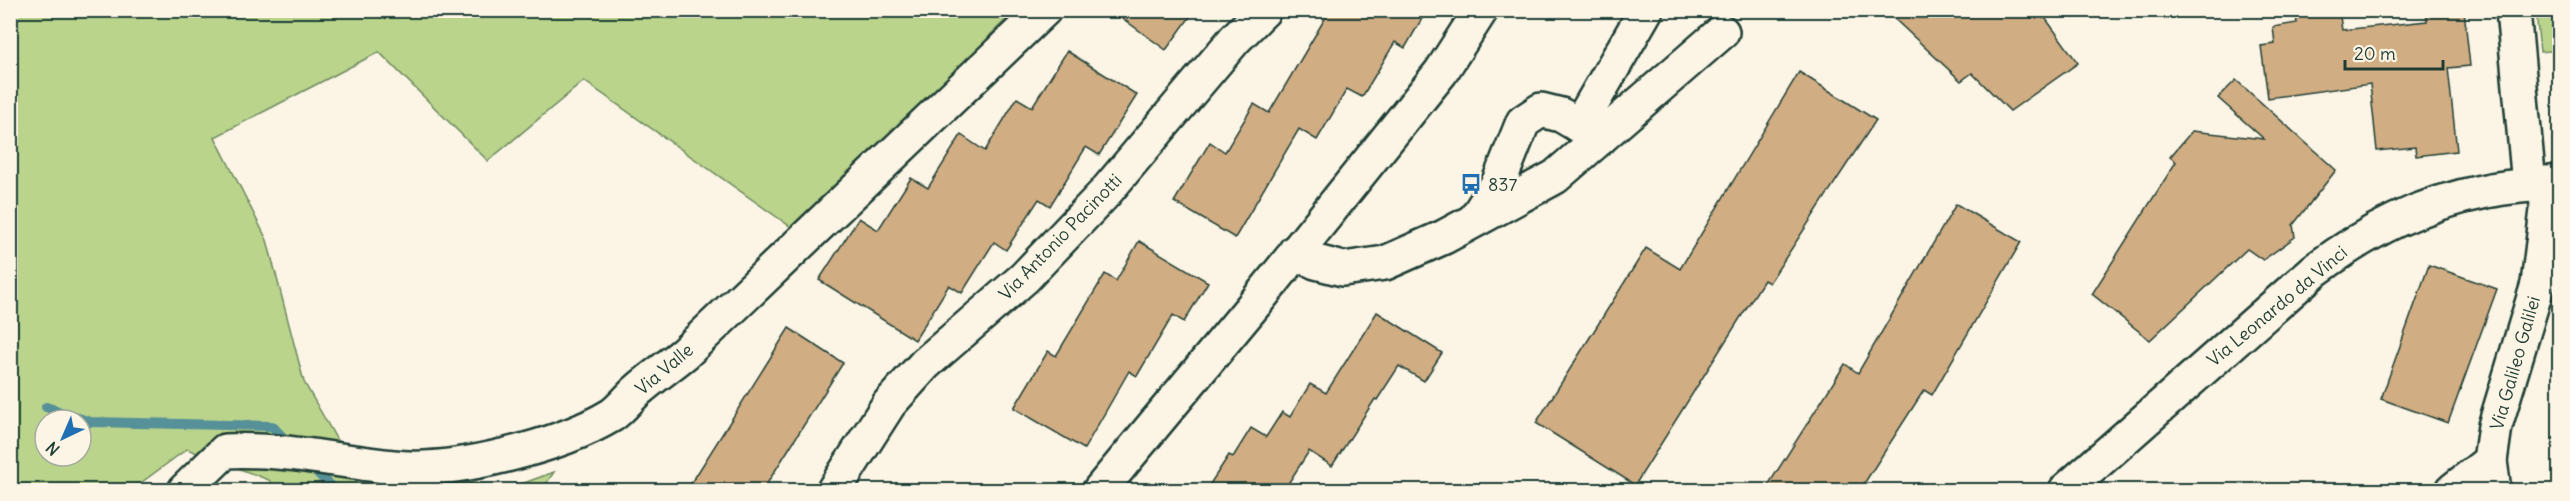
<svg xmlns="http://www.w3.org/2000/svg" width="2570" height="501" font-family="Delius,sans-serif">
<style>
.green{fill:#bad48b;stroke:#6c8860;stroke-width:1.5;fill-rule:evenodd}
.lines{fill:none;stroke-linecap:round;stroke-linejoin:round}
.stream{stroke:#569098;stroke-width:10}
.building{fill:#d1ad83;stroke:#1f3d34;stroke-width:1.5}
.minor-casing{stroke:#1f3d34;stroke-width:38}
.minor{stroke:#fcf5e5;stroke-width:33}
.labels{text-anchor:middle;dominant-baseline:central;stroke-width:6;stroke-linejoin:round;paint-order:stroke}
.poi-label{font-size:18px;fill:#1f3d34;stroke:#fcf5e5;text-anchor:start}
.street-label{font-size:18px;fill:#1f3d34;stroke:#fcf5e5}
</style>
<rect width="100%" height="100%" fill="#fcf5e5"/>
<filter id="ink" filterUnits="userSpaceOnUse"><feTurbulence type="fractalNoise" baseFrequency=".0167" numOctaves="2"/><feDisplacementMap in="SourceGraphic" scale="12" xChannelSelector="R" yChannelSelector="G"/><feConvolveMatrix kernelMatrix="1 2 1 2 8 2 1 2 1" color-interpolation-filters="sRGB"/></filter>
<g filter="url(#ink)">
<g class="green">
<path d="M 10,11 L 1015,11 L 991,34 L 942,100 L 801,234 L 584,81 L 488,161 L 379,52 L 215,137 L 267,240 L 304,382 L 350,463 L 380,475 L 513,487 L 554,472 L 542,490 L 276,490 L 269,480 L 187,449 L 131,490 L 11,490 ZM 45,420 L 81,420 L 81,456 L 45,456 Z"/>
<polygon points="2536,11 2559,11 2559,50 2540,52"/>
</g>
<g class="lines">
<g class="stream">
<polyline points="46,407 90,422 272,426 290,445"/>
<polyline points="310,465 334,490"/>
</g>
</g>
<g class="building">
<polygon points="1111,10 1195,10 1166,50"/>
<polygon points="1330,10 1427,10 1405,48 1395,42 1362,97 1347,89 1317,140 1299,129 1235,238 1174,202 1210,142 1225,152 1254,104 1269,113"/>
<polygon points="1885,10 2033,10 2046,19 2078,63 2010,111 1972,73 1961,81"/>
<polygon points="2295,10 2339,10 2342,30 2427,21 2426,10 2464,10 2470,66 2448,68 2457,151 2416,156 2415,147 2377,151 2370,84 2268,98 2261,46 2275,44 2273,27 2297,23"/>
<polygon points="1067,51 1137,95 1099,155 1086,147 1050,206 1039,199 1006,250 994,242 962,293 949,285 915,340 819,280 859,218 878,230 911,178 928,188 961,135 985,151 1017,98 1032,107"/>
<polygon points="1799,72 1876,120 1769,283 1764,280 1635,485 1536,423 1646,248 1680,269"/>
<polygon points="2236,80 2336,170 2293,225 2295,237 2263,260 2247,249 2150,340 2092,294 2176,162 2170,157 2192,131 2264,139 2218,98"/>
<polygon points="1956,204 2021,242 1932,395 1924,390 1860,490 1765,490 1845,364 1858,373"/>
<polygon points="1139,241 1208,282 1184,322 1173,315 1137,376 1129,371 1084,449 1014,408 1048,351 1056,356 1105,274 1116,281"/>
<polygon points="2429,265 2497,289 2448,423 2381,399"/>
<polygon points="1377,312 1442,353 1424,381 1399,366 1377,400 1375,399 1332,466 1309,451 1284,490 1206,490 1229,455 1233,457 1251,428 1266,437 1282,412 1290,417 1310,384 1326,393"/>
<polygon points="789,328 843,363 763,490 687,490"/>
</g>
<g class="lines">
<defs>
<g id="minor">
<polyline points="2513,10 2529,185"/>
<polyline points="1579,126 1646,10"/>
<polyline points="1476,218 1499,182 1523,122 1541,110 1561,115 1600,138"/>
<polyline points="1295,252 1316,262 1343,269 1385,263 1444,237 1555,177 1722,32"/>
<path d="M 185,490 L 225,451 C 283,448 336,461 393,467 C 452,474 561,446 612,415 C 621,409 629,398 638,390 C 653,377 669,366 685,353 L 1044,10"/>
<polyline points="834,490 889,404 925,364 1024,278 1104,194 1235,39 1264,10"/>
<polyline points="1100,490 1257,301 1441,72 1481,10"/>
<path d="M 2066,490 L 2315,270 C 2369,230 2420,204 2486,191 C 2510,186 2535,185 2560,182"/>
<polyline points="2453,490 2490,461"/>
<polyline points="2494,490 2490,461 2495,426 2538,284 2547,210 2546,183"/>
</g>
</defs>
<use href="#minor" class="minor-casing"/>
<use href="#minor" class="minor"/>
</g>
</g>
<defs>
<symbol id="bus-bare" viewBox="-9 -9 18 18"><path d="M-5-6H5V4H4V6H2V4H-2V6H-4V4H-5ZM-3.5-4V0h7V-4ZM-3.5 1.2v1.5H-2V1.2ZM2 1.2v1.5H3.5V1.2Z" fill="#1f6fb2" stroke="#fcf5e5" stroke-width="2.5" paint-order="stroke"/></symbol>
</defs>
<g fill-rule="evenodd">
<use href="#bus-bare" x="1456" y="169" width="30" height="30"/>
</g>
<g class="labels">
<g class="poi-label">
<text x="1488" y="184">837</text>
</g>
<g class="street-label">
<text transform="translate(1060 237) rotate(-46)">Via Antonio Pacinotti</text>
<text transform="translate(2277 306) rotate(-40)">Via Leonardo da Vinci</text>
<text transform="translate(2515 363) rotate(-74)">Via Galileo Galilei</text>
<text transform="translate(664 369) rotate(-40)">Via Valle</text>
</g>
</g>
<rect width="2570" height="501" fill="none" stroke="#fcf5e5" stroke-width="36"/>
<rect x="18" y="18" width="2534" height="465" fill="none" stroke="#1f3d34" stroke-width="2" filter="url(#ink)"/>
<g transform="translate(63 438) rotate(224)"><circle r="28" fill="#fcf5e5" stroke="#a4ab9e" stroke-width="1.5"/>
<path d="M0-4.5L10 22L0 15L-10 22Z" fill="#1f6fb2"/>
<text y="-9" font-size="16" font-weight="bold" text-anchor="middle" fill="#1f3d34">N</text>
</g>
<path d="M2345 60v9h98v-9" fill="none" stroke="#1f3d34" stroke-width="3"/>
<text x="2354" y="60" font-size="18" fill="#1f3d34" stroke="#fcf5e5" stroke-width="4.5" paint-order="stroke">20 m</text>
</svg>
